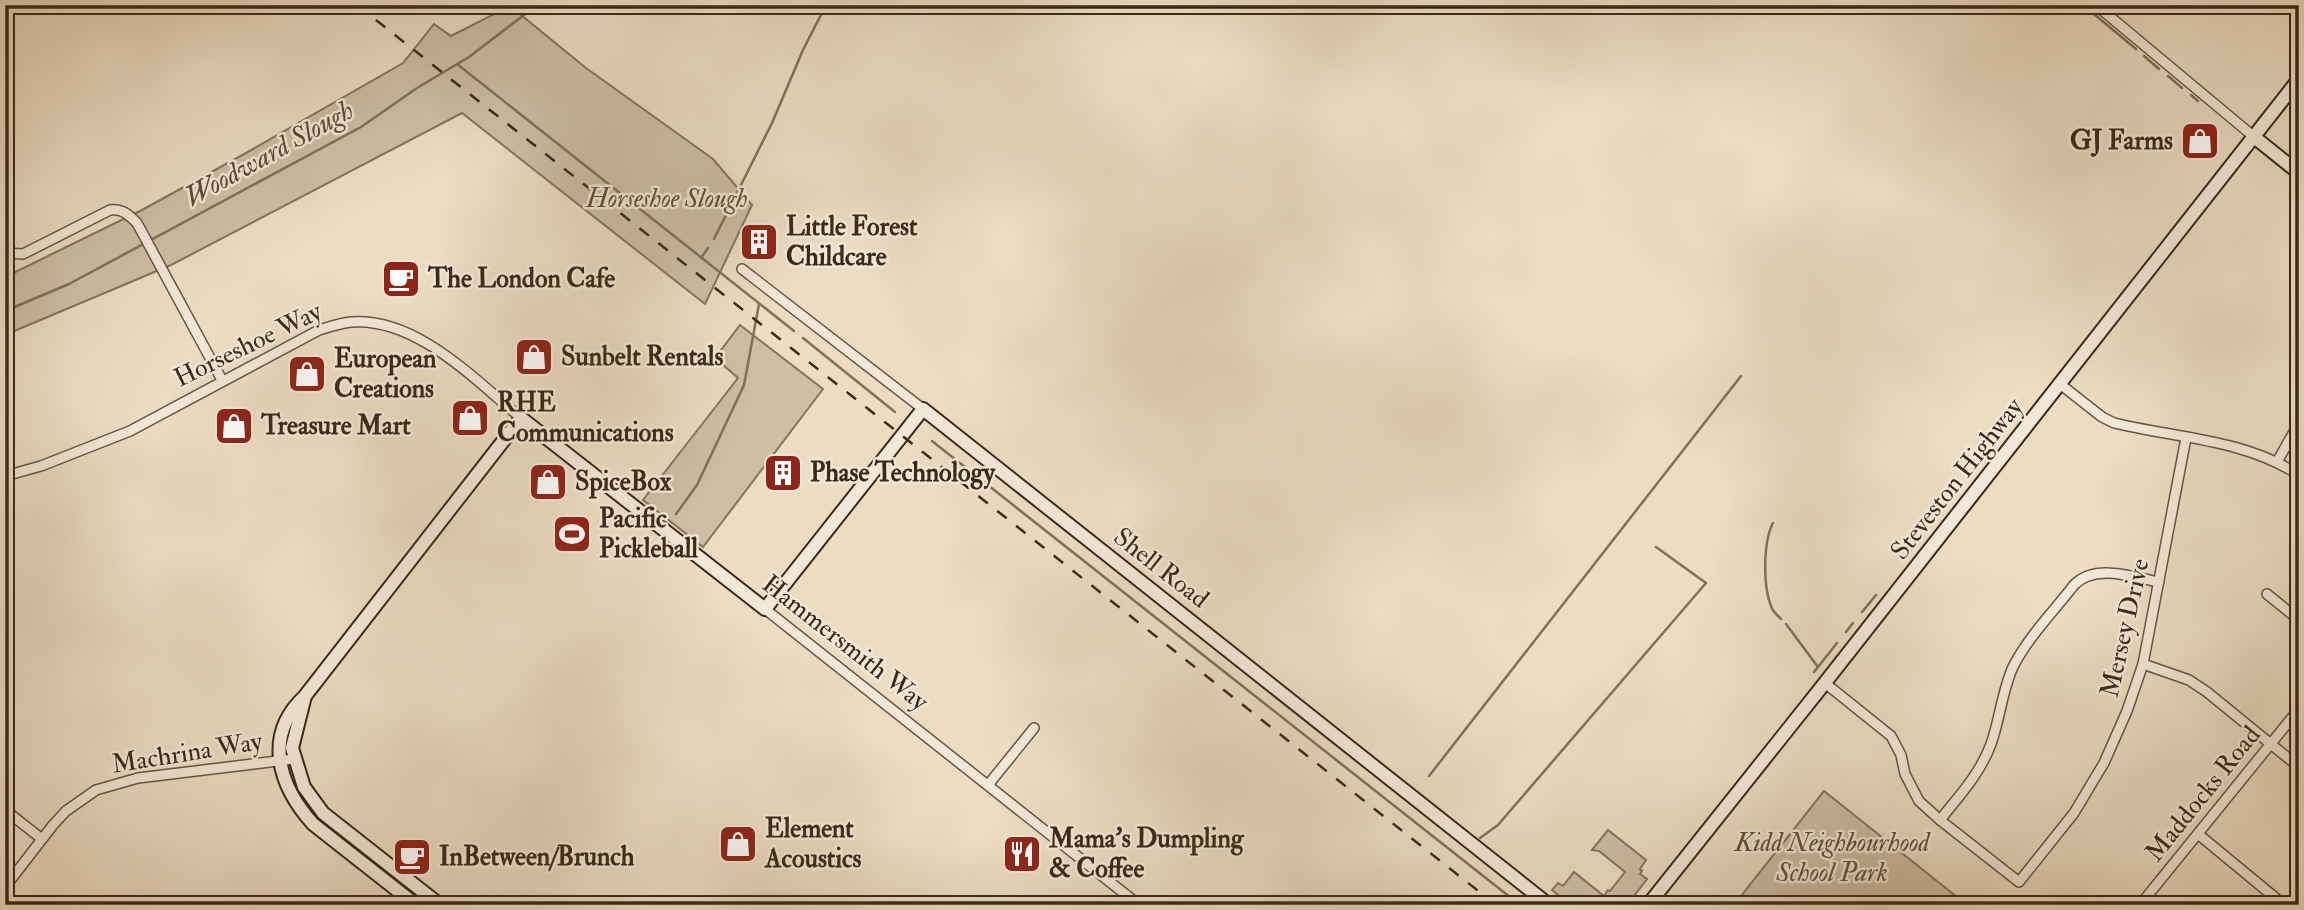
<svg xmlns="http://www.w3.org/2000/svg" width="2304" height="910" font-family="'IM FELL Double Pica',serif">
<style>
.green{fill:#cdbea5;stroke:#84745e;stroke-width:2}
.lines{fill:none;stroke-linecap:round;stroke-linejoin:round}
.stream{stroke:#81705b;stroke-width:2.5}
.street-casing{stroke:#675642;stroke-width:12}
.secondary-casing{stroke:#3b2917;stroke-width:16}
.street{stroke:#f2e8d7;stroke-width:9}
.secondary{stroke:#f2e8d7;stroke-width:12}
.rail{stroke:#3b2917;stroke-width:2.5;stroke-dasharray:12 12;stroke-linecap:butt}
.labels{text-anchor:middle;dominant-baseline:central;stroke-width:5;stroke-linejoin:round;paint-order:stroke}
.poi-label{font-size:26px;font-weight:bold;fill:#3b2917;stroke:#f2e8d7;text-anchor:start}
.park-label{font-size:26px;font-style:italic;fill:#604e3a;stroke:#f2e8d7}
.street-label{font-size:26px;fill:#3b2917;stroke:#f2e8d7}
.water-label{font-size:28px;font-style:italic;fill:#5e4c39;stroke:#f2e8d7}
</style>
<rect width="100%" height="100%" fill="#ebdcc2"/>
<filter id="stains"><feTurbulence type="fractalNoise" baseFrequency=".00286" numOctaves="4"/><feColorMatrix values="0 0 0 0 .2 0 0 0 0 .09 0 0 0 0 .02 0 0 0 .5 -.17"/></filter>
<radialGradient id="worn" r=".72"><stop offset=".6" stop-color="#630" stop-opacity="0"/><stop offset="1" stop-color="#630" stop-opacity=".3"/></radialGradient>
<g class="green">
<polygon points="510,6 586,68 713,159 752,205 705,304 462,113 171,265 5,335 5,277 142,210 246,153 403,63 434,24 451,36"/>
<polygon points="740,325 823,389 703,547 643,500 738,378 715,358"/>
<polygon points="1824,791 1967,905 1734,905"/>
<polygon points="1608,830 1646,860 1640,869 1642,871 1640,874 1647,879 1627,905 1571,905 1552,890 1558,883 1563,886 1574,872 1604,896 1608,890 1610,891 1625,872 1599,851 1592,850"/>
</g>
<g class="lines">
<g class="stream">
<polyline points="2083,5 2136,49"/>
<polyline points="2144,56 2159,69"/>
<polyline points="457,64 794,331"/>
<polyline points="2168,76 2182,88"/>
<polyline points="2191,95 2198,101"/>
<polyline points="714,239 772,123 803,50 826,5"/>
<polyline points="701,258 708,248"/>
<polyline points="5,311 69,284 361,127 417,88 469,57 537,5"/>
<polyline points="803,338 895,412"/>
<polyline points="932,441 1520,905"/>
<polyline points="676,514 697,485 744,385 759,304"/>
<path d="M 1773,523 C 1763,542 1763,586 1771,606 C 1772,611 1777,615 1781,619"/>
<polyline points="1862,612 1876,595"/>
<polyline points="1786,624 1818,667"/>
<polyline points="1846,632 1853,623"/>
<polyline points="1814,672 1837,643"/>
<polyline points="1429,776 1741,376"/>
<polyline points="1480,838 1498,825 1706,583 1656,547"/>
</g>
<defs>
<g id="street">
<polyline points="2096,5 2253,136"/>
<path d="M 5,253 L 23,254 L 110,210 C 122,208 129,215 137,223 L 222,380"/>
<polyline points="742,269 923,409"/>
<path d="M 2060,384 L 2102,417 L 2114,423 C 2176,438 2244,439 2299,475"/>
<polyline points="2277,462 2299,423"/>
<path d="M 5,476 L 41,466 L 130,431 L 319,330 C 329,327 340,323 351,322 C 416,317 474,379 521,418"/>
<polyline points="2267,594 2299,620"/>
<polyline points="765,609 1139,905"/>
<polyline points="2143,664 2189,680 2207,692 2299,767"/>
<polyline points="1825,683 1891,736 1901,755 1905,774 1919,801 1940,820 2019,882 2074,813 2104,763 2127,711 2143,664 2186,438"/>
<polyline points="988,785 1034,728"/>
<polyline points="5,810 42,839"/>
<path d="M 1940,820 C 1959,796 1980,774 1991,744 C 2000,719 2002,691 2013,667 C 2028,637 2054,611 2074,585 C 2095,563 2132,577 2159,582"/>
<polyline points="2198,834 2284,905"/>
<polyline points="5,887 53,825 66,811 96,790 138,778 294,759"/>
<polyline points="2140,905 2299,709"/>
</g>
<g id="secondary">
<polyline points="2253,136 2299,173"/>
<polyline points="305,696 292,748 304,787 323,813 440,905"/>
<path d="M 416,905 L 313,824 C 278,785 263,735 305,696 L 521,418 L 765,609 L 923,409 L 1549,905"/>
<polyline points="1648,905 1820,689 2299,79"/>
</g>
</defs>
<use href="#street" class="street-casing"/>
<use href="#secondary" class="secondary-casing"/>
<use href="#street" class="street"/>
<use href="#secondary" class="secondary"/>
<polyline class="rail" points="357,5 1496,905"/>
</g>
<defs>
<symbol id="shop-square" viewBox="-11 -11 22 22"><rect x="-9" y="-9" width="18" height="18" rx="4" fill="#8f2418" stroke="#f2e8d7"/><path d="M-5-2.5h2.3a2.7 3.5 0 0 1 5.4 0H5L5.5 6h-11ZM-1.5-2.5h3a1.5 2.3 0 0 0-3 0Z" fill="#fff"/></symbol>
<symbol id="building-square" viewBox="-11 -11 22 22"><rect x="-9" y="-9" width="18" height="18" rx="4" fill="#8f2418" stroke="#f2e8d7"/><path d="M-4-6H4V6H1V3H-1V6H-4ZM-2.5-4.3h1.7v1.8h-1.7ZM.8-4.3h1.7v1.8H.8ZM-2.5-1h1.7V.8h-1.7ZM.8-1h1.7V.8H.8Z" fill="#fff"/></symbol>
<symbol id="cafe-square" viewBox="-11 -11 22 22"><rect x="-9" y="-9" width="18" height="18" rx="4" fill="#8f2418" stroke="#f2e8d7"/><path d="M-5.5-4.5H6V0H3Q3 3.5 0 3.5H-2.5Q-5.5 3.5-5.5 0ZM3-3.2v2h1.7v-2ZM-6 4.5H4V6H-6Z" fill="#fff"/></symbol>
<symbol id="stadium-square" viewBox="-11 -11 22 22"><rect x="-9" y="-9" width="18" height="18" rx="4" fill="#8f2418" stroke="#f2e8d7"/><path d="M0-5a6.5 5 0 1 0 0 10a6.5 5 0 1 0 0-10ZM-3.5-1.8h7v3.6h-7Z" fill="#fff"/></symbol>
<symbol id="restaurant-square" viewBox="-11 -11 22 22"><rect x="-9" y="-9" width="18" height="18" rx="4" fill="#8f2418" stroke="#f2e8d7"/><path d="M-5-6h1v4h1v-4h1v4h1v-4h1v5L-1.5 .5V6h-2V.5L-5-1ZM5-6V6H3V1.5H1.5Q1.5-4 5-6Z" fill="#fff"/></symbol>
</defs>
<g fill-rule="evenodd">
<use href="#shop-square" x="2178" y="119" width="44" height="44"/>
<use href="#building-square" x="737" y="220" width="44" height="44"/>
<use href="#cafe-square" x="379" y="257" width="44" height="44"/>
<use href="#shop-square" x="512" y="335" width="44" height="44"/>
<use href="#shop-square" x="285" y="352" width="44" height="44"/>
<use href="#shop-square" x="448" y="396" width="44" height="44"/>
<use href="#shop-square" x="212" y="404" width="44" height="44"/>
<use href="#building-square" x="761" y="451" width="44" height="44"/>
<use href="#shop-square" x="526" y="460" width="44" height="44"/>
<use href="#stadium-square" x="550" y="512" width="44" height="44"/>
<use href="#shop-square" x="716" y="822" width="44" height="44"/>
<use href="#restaurant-square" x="1000" y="832" width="44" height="44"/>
<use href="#cafe-square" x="390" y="835" width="44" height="44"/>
</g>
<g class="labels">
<g class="poi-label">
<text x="2173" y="141" text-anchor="end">GJ Farms</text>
<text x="786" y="227">Little Forest<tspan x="786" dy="30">Childcare</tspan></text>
<text x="428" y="279">The London Cafe</text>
<text x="561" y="357">Sunbelt Rentals</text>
<text x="334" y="359">European<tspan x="334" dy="30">Creations</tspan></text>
<text x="497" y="403">RHE<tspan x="497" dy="30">Communications</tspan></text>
<text x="261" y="426">Treasure Mart</text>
<text x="810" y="473">Phase Technology</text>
<text x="575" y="482">SpiceBox</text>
<text x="599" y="519">Pacific<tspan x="599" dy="30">Pickleball</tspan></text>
<text x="765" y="829">Element<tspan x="765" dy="30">Acoustics</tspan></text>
<text x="1049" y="839">Mama's Dumpling<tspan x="1049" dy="30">&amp; Coffee</tspan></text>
<text x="439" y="857">InBetween/Brunch</text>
</g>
<g class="park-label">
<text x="667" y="199">Horseshoe Slough</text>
<text x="1832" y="843">Kidd Neighbourhood<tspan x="1832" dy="30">School Park</tspan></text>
</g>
<g class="street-label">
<text transform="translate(248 345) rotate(-26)">Horseshoe Way</text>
<text transform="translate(1957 479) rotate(-52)">Steveston Highway</text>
<text transform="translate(1161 568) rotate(38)">Shell Road</text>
<text transform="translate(2125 628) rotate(-77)">Mersey Drive</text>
<text transform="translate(845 643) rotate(38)">Hammersmith Way</text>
<text transform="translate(187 753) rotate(-9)">Machrina Way</text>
<text transform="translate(2203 794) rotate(-51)">Maddocks Road</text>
</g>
<g class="water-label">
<text transform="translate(269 154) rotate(-29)">Woodward Slough</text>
</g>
</g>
<rect width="2304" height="910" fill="none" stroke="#ebdcc2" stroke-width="28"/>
<rect x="7" y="7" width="2290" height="896" fill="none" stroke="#3b2917" stroke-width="3.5"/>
<rect x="14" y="14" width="2276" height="882" fill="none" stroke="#3b2917" stroke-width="2"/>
<rect width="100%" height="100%" filter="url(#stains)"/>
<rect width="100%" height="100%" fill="url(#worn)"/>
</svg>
